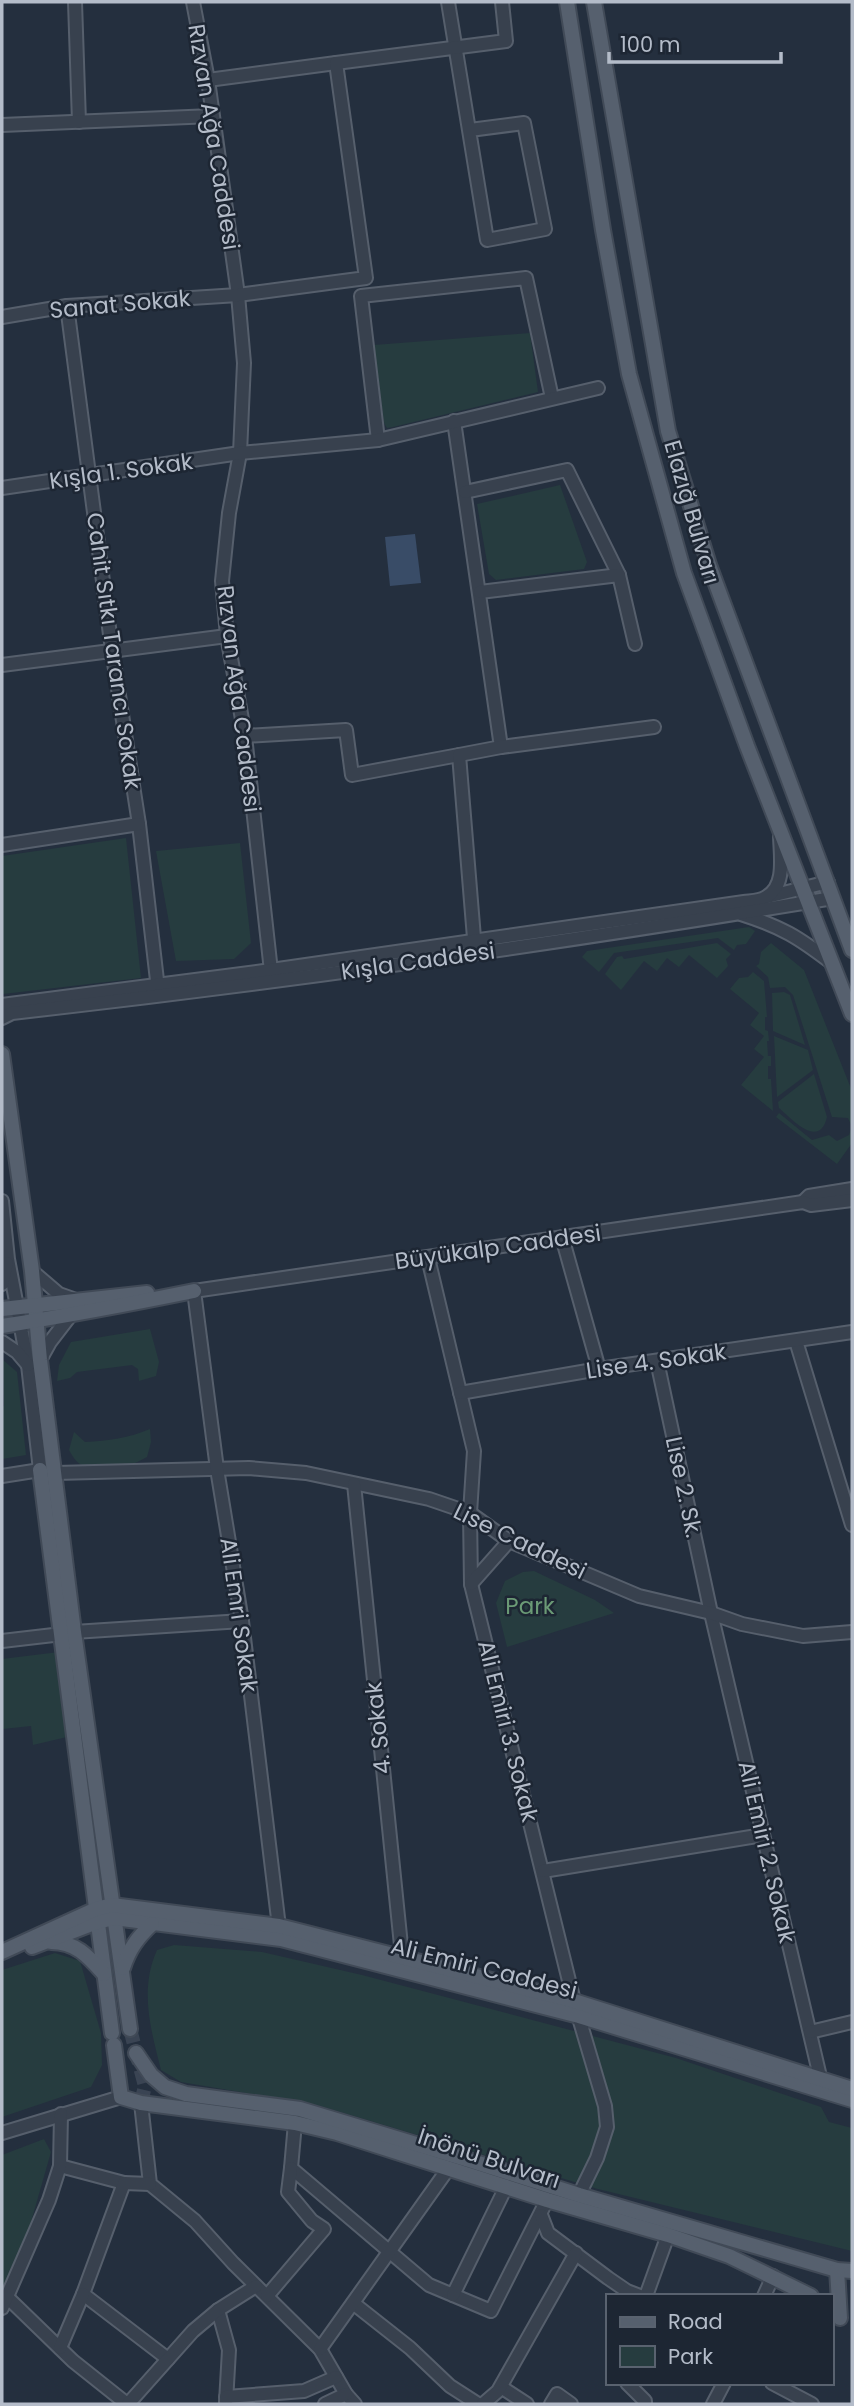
<svg xmlns="http://www.w3.org/2000/svg" width="854" height="2406" font-family="Poppins,sans-serif">
<style>
.green{fill:#263c3f}
.water{fill:#394c67}
.lines{fill:none;stroke-linecap:round;stroke-linejoin:round}
.major-tunnel{stroke:#3a4453;stroke-width:14;stroke-dasharray:14 7;stroke-linecap:butt}
.minor-casing{stroke:#565f6c;stroke-width:16}
.major-casing{stroke:#414a57;stroke-width:18}
.minor{stroke:#38414e;stroke-width:12}
.major{stroke:#56606e;stroke-width:14}
.labels{text-anchor:middle;dominant-baseline:central;stroke-width:5;stroke-linejoin:round;paint-order:stroke}
.street-label{font-size:23px;fill:#b4bcc9;stroke:#1d2633}
.park-label{font-size:23px;fill:#6b9a76;stroke:#1d2633}
</style>
<rect width="100%" height="100%" fill="#242f3e"/>
<g class="green">
<polygon points="530,333 538,392 393,427 387,428 384,423 374,345"/>
<polygon points="560,485 587,562 584,569 496,580 489,574 477,504"/>
<polygon points="126,838 141,978 3,994 2,856"/>
<polygon points="240,843 251,943 234,959 176,961 156,851"/>
<polygon points="749,927 755,931 746,944 737,945 734,950 718,938 614,953 599,972 582,957 587,951"/>
<polygon points="717,943 731,954 726,959 728,966 717,978 689,955 679,967 667,958 657,971 644,961 621,990 605,974 617,957 622,956 624,959"/>
<polygon points="771,943 804,970 852,1091 852,1143 837,1164 776,1117 779,1113 812,1140 829,1135 837,1141 849,1135 852,1127 848,1118 832,1117 793,995 785,987 770,988 768,977 756,966 759,964 761,952"/>
<polygon points="753,972 764,981 767,1017 765,1017 765,1030 768,1031 769,1041 767,1041 768,1056 771,1056 771,1066 768,1066 768,1079 771,1079 773,1111 741,1085 764,1057 754,1049 764,1036 750,1025 759,1013 730,989 739,978 748,977"/>
<polygon points="784,992 790,995 805,1045 773,1031 772,993"/>
<polygon points="774,1036 808,1050 813,1070 777,1097"/>
<path d="M 814,1074 L 827,1117 C 819,1150 792,1119 779,1108 L 778,1102 Z"/>
<polygon points="150,1329 159,1362 156,1376 139,1381 138,1369 132,1365 77,1372 70,1378 57,1381 59,1365 71,1342"/>
<polygon points="3,1360 17,1372 26,1455 2,1459 2,1407 4,1406"/>
<path d="M 150,1429 L 151,1442 L 147,1457 C 128,1468 101,1477 80,1464 C 75,1461 72,1455 69,1450 L 74,1432 L 85,1442 C 108,1441 129,1438 150,1429 Z"/>
<polygon points="534,1571 595,1600 614,1613 507,1647 496,1603 505,1581 523,1572"/>
<polygon points="59,1652 67,1737 33,1745 31,1726 3,1729 2,1659"/>
<path d="M 174,1945 L 262,1952 L 362,1975 L 676,2058 L 821,2107 L 829,2122 L 852,2128 L 852,2251 L 598,2189 L 317,2105 L 181,2082 L 161,2070 C 151,2030 139,1990 157,1950 Z"/>
<polygon points="55,1953 80,1961 101,2033 102,2065 91,2087 2,2117 2,1970"/>
<polygon points="44,2139 51,2152 27,2236 2,2299 2,2155"/>
</g>
<polygon class="water" points="415,534 421,583 390,586 385,537"/>
<g class="lines">
<polyline class="major-tunnel" points="130,2029 145,2086 141,2103"/>
<defs>
<g id="minor">
<polyline points="75,2 79,122"/>
<polyline points="193,2 208,80 238,295 244,363 240,453 229,513 222,581 227,636 245,736 272,980"/>
<polyline points="448,2 487,240 545,229 524,123 470,130"/>
<polyline points="208,80 336,63"/>
<polyline points="2,125 212,116"/>
<polyline points="67,306 112,650 139,824 158,989"/>
<polyline points="2,317 67,306 238,295 366,278 336,63 506,41 502,2"/>
<polyline points="454,421 501,747"/>
<polyline points="378,440 361,296 526,278 552,398"/>
<polyline points="2,488 240,453 378,440 598,388"/>
<polyline points="465,492 567,470 619,575"/>
<polyline points="480,592 619,575 635,644"/>
<polyline points="2,665 227,636"/>
<polyline points="245,736 346,730 352,775 459,755"/>
<polyline points="2,845 139,824"/>
<polyline points="767,897 828,882"/>
<path d="M 741,914 C 782,927 798,937 832,963"/>
<polyline points="475,950 459,755 501,747 654,727"/>
<path d="M 2,1005 L 271,970 L 744,902 C 751,901 761,901 766,897 C 787,886 780,854 780,834"/>
<path d="M 2,1018 L 12,1013 C 287,982 561,943 833,898"/>
<polyline points="2,1201 8,1259 28,1365 40,1470 2,1476"/>
<polyline points="803,1202 809,1196 852,1189"/>
<polyline points="562,1237 599,1369"/>
<polyline points="428,1258 474,1451 470,1513 471,1584 574,2001 605,2106 607,2127 597,2158 579,2195"/>
<polyline points="32,1271 59,1294 76,1300"/>
<polyline points="2,1284 7,1263"/>
<polyline points="796,1341 852,1525"/>
<polyline points="2,1342 17,1352 28,1365"/>
<polyline points="40,1360 50,1342 70,1316"/>
<polyline points="657,1361 711,1613 822,2085"/>
<polyline points="460,1393 599,1369 852,1332"/>
<polyline points="56,1473 249,1468 306,1473 429,1499 470,1513 509,1541 639,1596 711,1613 742,1624 803,1636 852,1632"/>
<polyline points="354,1484 403,1965"/>
<polyline points="471,1584 509,1541"/>
<polyline points="74,1632 242,1621"/>
<polyline points="2,1641 62,1634"/>
<polyline points="543,1871 763,1835"/>
<polyline points="280,1935 242,1621 217,1469 194,1291 803,1202 811,1205 852,1200"/>
<polyline points="810,2032 852,2022"/>
<polyline points="141,2103 150,2184 195,2221 233,2263 320,2349 346,2394 355,2404"/>
<polyline points="295,2123 291,2168 429,2285 491,2311 547,2200"/>
<polyline points="2,2133 121,2097"/>
<polyline points="60,2166 124,2183"/>
<polyline points="150,2184 124,2183 83,2294 168,2359"/>
<polyline points="541,2215 548,2233 608,2278 627,2291 640,2296"/>
<polyline points="453,2295 506,2187"/>
<polyline points="267,2296 324,2229 312,2221 288,2192 291,2168"/>
<polyline points="646,2296 668,2235"/>
<polyline points="764,2296 773,2276"/>
<polyline points="8,2298 73,2361 127,2404"/>
<polyline points="353,2303 410,2348 450,2386 478,2404"/>
<polyline points="2,2308 49,2200 60,2166 61,2114"/>
<polyline points="218,2310 229,2350 226,2402"/>
<polyline points="60,2348 83,2294"/>
<polyline points="320,2349 448,2169"/>
<polyline points="627,2383 645,2401 645,2404"/>
<polyline points="772,2383 812,2404"/>
<polyline points="501,2387 527,2404"/>
<polyline points="226,2397 304,2391 336,2377"/>
<polyline points="128,2404 193,2331 218,2310 256,2286"/>
<polyline points="325,2404 346,2394"/>
<polyline points="483,2404 498,2391 576,2253"/>
<polyline points="551,2404 557,2394 571,2404"/>
<polyline points="713,2404 724,2383"/>
</g>
<g id="major">
<polyline points="567,2 603,230 629,374 684,573 747,746 852,1014"/>
<polyline points="594,2 668,431 709,565 852,950"/>
<polyline points="2,1054 32,1271 40,1360 74,1632 130,2029"/>
<polyline points="2,1309 147,1293"/>
<path d="M 2,1326 C 66,1316 130,1304 194,1291"/>
<polyline points="40,1470 112,2033"/>
<path d="M 51,1942 C 76,1942 88,1956 104,1974"/>
<polyline points="32,1947 97,1922 114,1918 281,1939 579,2016 852,2100"/>
<polyline points="2,1952 96,1909 112,1905 279,1926 574,2001 852,2089"/>
<path d="M 123,1968 C 129,1949 138,1937 152,1924"/>
<polyline points="114,2045 121,2097 141,2103 295,2123 337,2133 547,2200 668,2235 729,2256 811,2296"/>
<polyline points="136,2053 151,2075 165,2087 186,2094 300,2109 469,2160 579,2195 837,2270 852,2271"/>
<polyline points="837,2270 840,2318"/>
</g>
</defs>
<use href="#minor" class="minor-casing"/>
<use href="#major" class="major-casing"/>
<use href="#minor" class="minor"/>
<use href="#major" class="major"/>
</g>
<g class="labels">
<g class="street-label">
<text transform="translate(214 137) rotate(81)">Rızvan Ağa Caddesi</text>
<text transform="translate(120 304) rotate(-5)">Sanat Sokak</text>
<text transform="translate(121 471) rotate(-8)">Kışla 1. Sokak</text>
<text transform="translate(692 512) rotate(74)">Elazığ Bulvarı</text>
<text transform="translate(114 651) rotate(82)">Cahit Sıtkı Tarancı Sokak</text>
<text transform="translate(239 699) rotate(83)">Rızvan Ağa Caddesi</text>
<text transform="translate(418 961) rotate(-8)">Kışla Caddesi</text>
<text transform="translate(498 1247) rotate(-8)">Büyükalp Caddesi</text>
<text transform="translate(656 1361) rotate(-8)">Lise 4. Sokak</text>
<text transform="translate(684 1487) rotate(78)">Lise 2. Sk.</text>
<text transform="translate(520 1541) rotate(26)">Lise Caddesi</text>
<text transform="translate(239 1615) rotate(82)">Ali Emri Sokak</text>
<text transform="translate(378 1728) rotate(-96)">4. Sokak</text>
<text transform="translate(508 1731) rotate(76)">Ali Emiri 3. Sokak</text>
<text transform="translate(767 1852) rotate(77)">Ali Emiri 2. Sokak</text>
<text transform="translate(484 1968) rotate(14)">Ali Emiri Caddesi</text>
<text transform="translate(489 2158) rotate(18)">İnönü Bulvarı</text>
</g>
<g class="park-label">
<text x="530" y="1606">Park</text>
</g>
</g>
<rect width="854" height="2406" fill="none" stroke="#b4bcc9" stroke-width="7"/>
<rect x="606" y="2294" width="228" height="91" fill="#1d2633" stroke="#59626f" stroke-width="2"/>
<rect x="620" y="2317" width="35" height="10" fill="#56606e" stroke="#59626f" stroke-width="2"/>
<text x="668" y="2329" font-size="21" fill="#b4bcc9">Road</text>
<rect x="620" y="2346" width="35" height="21" fill="#263c3f" stroke="#59626f" stroke-width="2"/>
<text x="668" y="2364" font-size="21" fill="#b4bcc9">Park</text>
<path d="M609 52v10h172v-10" fill="none" stroke="#b4bcc9" stroke-width="3.5"/>
<text x="620" y="52" font-size="21" fill="#b4bcc9" stroke="#1d2633" stroke-width="5" paint-order="stroke">100 m</text>
</svg>
